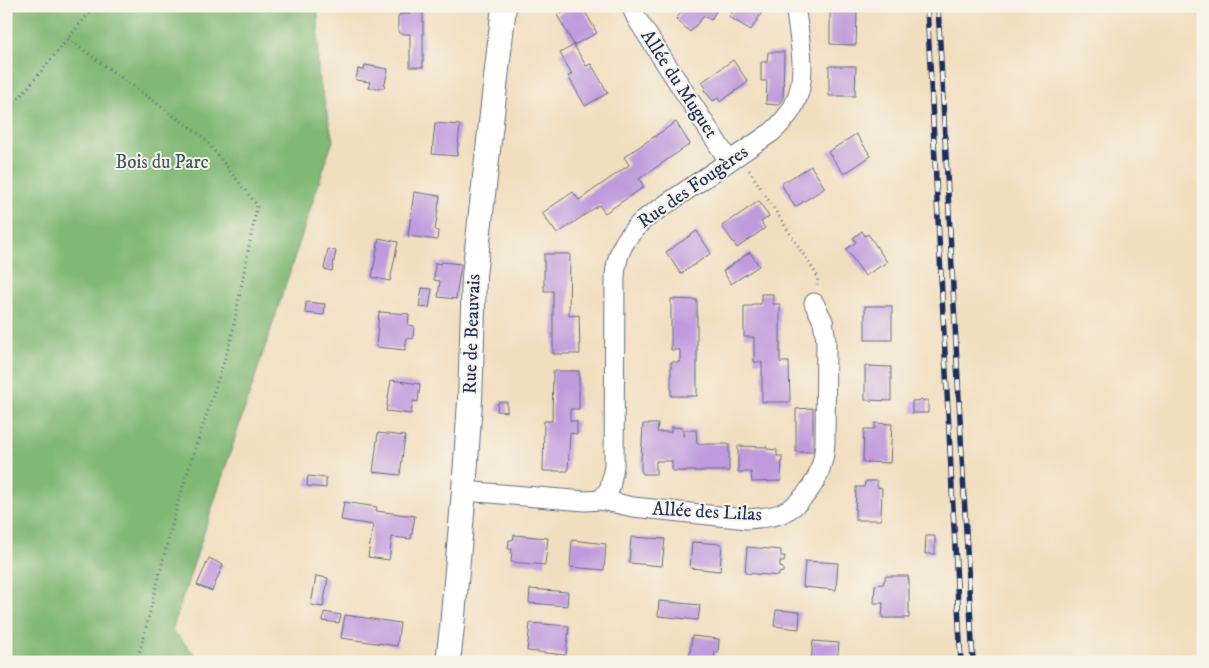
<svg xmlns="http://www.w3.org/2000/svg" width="1209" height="668" font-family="'IM FELL DW Pica',serif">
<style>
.forest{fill:#80b875;stroke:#4e746a}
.building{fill:#bf9add}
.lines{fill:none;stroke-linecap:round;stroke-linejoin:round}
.minor-casing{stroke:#666c80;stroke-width:21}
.tertiary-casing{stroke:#666c80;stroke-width:26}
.path{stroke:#666c80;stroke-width:3;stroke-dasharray:1 4;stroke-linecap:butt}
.minor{stroke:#fff;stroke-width:19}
.tertiary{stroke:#fff;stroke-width:24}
.rail-casing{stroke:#1b2f5e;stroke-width:5.5}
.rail{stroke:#f7f3e8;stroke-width:4;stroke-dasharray:11;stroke-linecap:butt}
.labels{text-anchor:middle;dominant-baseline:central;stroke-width:4;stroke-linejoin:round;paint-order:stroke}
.street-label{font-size:19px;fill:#1b2f5e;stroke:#f7f3e8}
.park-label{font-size:19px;fill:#3c5969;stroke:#f7f3e8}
</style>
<rect width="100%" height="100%" fill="#f7f3e8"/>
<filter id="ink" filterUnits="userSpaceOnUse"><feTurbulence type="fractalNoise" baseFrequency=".02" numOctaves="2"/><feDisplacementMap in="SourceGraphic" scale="10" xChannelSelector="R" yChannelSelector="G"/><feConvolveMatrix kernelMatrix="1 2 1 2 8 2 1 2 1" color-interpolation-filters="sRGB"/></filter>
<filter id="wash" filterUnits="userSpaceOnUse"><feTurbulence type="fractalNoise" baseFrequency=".0096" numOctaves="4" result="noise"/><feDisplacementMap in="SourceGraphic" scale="20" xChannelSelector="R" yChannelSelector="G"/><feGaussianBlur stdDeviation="1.12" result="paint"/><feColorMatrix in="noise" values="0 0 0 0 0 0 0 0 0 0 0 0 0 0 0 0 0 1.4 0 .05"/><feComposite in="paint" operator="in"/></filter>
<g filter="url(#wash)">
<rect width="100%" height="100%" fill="#f1debe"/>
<polygon class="forest" points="6,6 318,6 318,73 333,140 172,630 202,662 6,662"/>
<g id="blocks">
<g class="building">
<polygon points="411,6 423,6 423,67 410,67 410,34 400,34 398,31 398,17 400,14 410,14"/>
<polygon points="573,6 582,6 597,33 574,45 557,15"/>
<polygon points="687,6 719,6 711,20 704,16 690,32 676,19"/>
<polygon points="736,6 766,6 751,30 729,17"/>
<polygon points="830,11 857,12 856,45 830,44"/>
<polygon points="574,45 586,66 591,64 608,93 585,106 568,76 572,74 560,53"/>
<polygon points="768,52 784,52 783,98 778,105 766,104 767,81 761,81 761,62 767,62"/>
<polygon points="733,60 748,82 720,102 718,98 713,101 704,90 706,88 702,82"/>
<polygon points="365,65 388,69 384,88 368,88 370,82 356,80 358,69 364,70"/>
<polygon points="829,66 856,66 855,96 829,96"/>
<polygon points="676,122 690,144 639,179 644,187 605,213 599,205 557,234 542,213 573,192 579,200 629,165 624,157"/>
<polygon points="435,123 460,125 457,156 432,154"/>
<polygon points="856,134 871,156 844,174 828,152"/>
<polygon points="811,166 825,188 795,207 781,184"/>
<polygon points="414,192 440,196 435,230 438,231 437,240 408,236"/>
<polygon points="759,201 769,217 761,222 765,228 737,248 722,226"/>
<polygon points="697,231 711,253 681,274 666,252"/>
<polygon points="862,231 865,236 868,234 887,262 865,276 846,249 856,242 853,238"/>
<polygon points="379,238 398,242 390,281 372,277"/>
<polygon points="328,249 336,251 332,271 324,269"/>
<polygon points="750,252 759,266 731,284 723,271"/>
<polygon points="544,254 570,254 569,316 579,315 580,354 553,354 553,291 544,291"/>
<polygon points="442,262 461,264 456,299 438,297 440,281 434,280 435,263 441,264"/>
<polygon points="422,288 432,289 429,308 419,307"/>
<polygon points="761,294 773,294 773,304 780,304 780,362 789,362 790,402 762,402 762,362 754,362 754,337 744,337 744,306 753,306 753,304 761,304"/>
<polygon points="671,299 697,300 697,396 671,396 671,362 680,362 680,350 671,350"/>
<polygon points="306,302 325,304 324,315 305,313"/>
<rect x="865" y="306" width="27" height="34"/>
<polygon points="379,312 409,314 408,325 414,326 413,339 407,338 405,350 376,347"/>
<polygon points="865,366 891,367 891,401 865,400"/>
<polygon points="553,371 579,371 579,409 570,409 570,421 577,421 577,434 570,433 568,471 543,471 544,421 552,421"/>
<polygon points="391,380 420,384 418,402 413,401 411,414 386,411"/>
<polygon points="928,400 928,413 912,413 912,401"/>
<polygon points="498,402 507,402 507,412 497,411"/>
<polygon points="813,408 813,452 796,452 796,409"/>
<polygon points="875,423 892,424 890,463 863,462 864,429 875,429"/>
<polygon points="643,424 658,424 657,432 671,432 671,427 683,428 683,436 684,436 684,430 696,430 697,444 729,444 729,471 672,471 672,461 656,461 656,474 643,474 641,471 641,460"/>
<polygon points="378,433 405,436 400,475 373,472"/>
<polygon points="738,446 767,447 767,449 777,450 777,456 782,456 781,481 752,482 751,472 738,472"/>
<polygon points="308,476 326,478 326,488 307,486"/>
<polygon points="867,481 877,481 877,487 882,488 881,520 855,520 856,487 864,487 865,482"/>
<polygon points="344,502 377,507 376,511 415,516 411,539 392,537 389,560 368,557 373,525 341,520"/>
<polygon points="514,535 548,538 545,565 511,562 512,549 508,549 509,540 513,540"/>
<polygon points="926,536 935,536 935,554 925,554"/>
<polygon points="631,537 665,539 662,566 629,563"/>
<polygon points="572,540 606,544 604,570 570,567"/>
<polygon points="692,542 722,544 720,571 690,568"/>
<polygon points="747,547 781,550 781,556 785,556 784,562 780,561 780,567 783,568 783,572 779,573 779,576 745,573"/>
<polygon points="209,558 223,565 212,591 197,585"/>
<polygon points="805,561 838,563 836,590 803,587"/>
<polygon points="316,576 328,578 323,607 311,605"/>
<polygon points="886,576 908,576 909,582 909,618 882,618 883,603 874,603 875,585 883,584"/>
<polygon points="530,589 568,592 567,606 529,603"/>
<polygon points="659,601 700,605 698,620 658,616"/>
<polygon points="776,610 800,612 799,629 774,626"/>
<polygon points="324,612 341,615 339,623 323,621"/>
<polygon points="345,615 400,623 397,646 341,638"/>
<polygon points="530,623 569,626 566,655 527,651"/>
<polygon points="692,636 719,639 718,653 715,652 714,662 689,661"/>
<polygon points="813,641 839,643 837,662 811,662"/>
</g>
</g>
</g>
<g filter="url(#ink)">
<use href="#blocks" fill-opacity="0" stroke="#666c80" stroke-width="1"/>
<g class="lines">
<defs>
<g id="minor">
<polyline points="631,6 637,19 729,161"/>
<path d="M 464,491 L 585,501 L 601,500 L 633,507 L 747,519 C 758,518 771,518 782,513 C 800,505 816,485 821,466 C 824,459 824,451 825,443 L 826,340 L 823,321 L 814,303"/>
<path d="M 601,500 L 610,488 L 614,466 L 615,276 C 617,251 625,238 643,220 L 772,132 C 781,124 789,115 794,105 C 809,76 799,37 795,6"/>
</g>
<polyline id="tertiary" points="448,662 452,627 464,491 470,401 474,276 504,6"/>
</defs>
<use href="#minor" class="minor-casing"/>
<use href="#tertiary" class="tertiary-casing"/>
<g class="path">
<polyline points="68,39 203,137 257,205 231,340 179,498 137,662"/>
<polyline points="6,114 95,6"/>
<polyline points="749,170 818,277 817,285"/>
</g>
<use href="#minor" class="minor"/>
<use href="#tertiary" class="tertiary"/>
<defs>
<g id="rail">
<polyline points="927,6 961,662"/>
<polyline points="938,6 973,662"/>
</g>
</defs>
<use href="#rail" class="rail-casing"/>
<use href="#rail" class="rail"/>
</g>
</g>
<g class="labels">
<g class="street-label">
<text transform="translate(679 84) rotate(57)">Allée du Muguet</text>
<text transform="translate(693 187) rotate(-35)">Rue des Fougères</text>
<text transform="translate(472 334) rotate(-88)">Rue de Beauvais</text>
<text transform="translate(707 512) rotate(3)">Allée des Lilas</text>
</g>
<g class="park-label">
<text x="162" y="162">Bois du Parc</text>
</g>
</g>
<rect width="1209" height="668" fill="none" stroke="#f7f3e8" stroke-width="25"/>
</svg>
